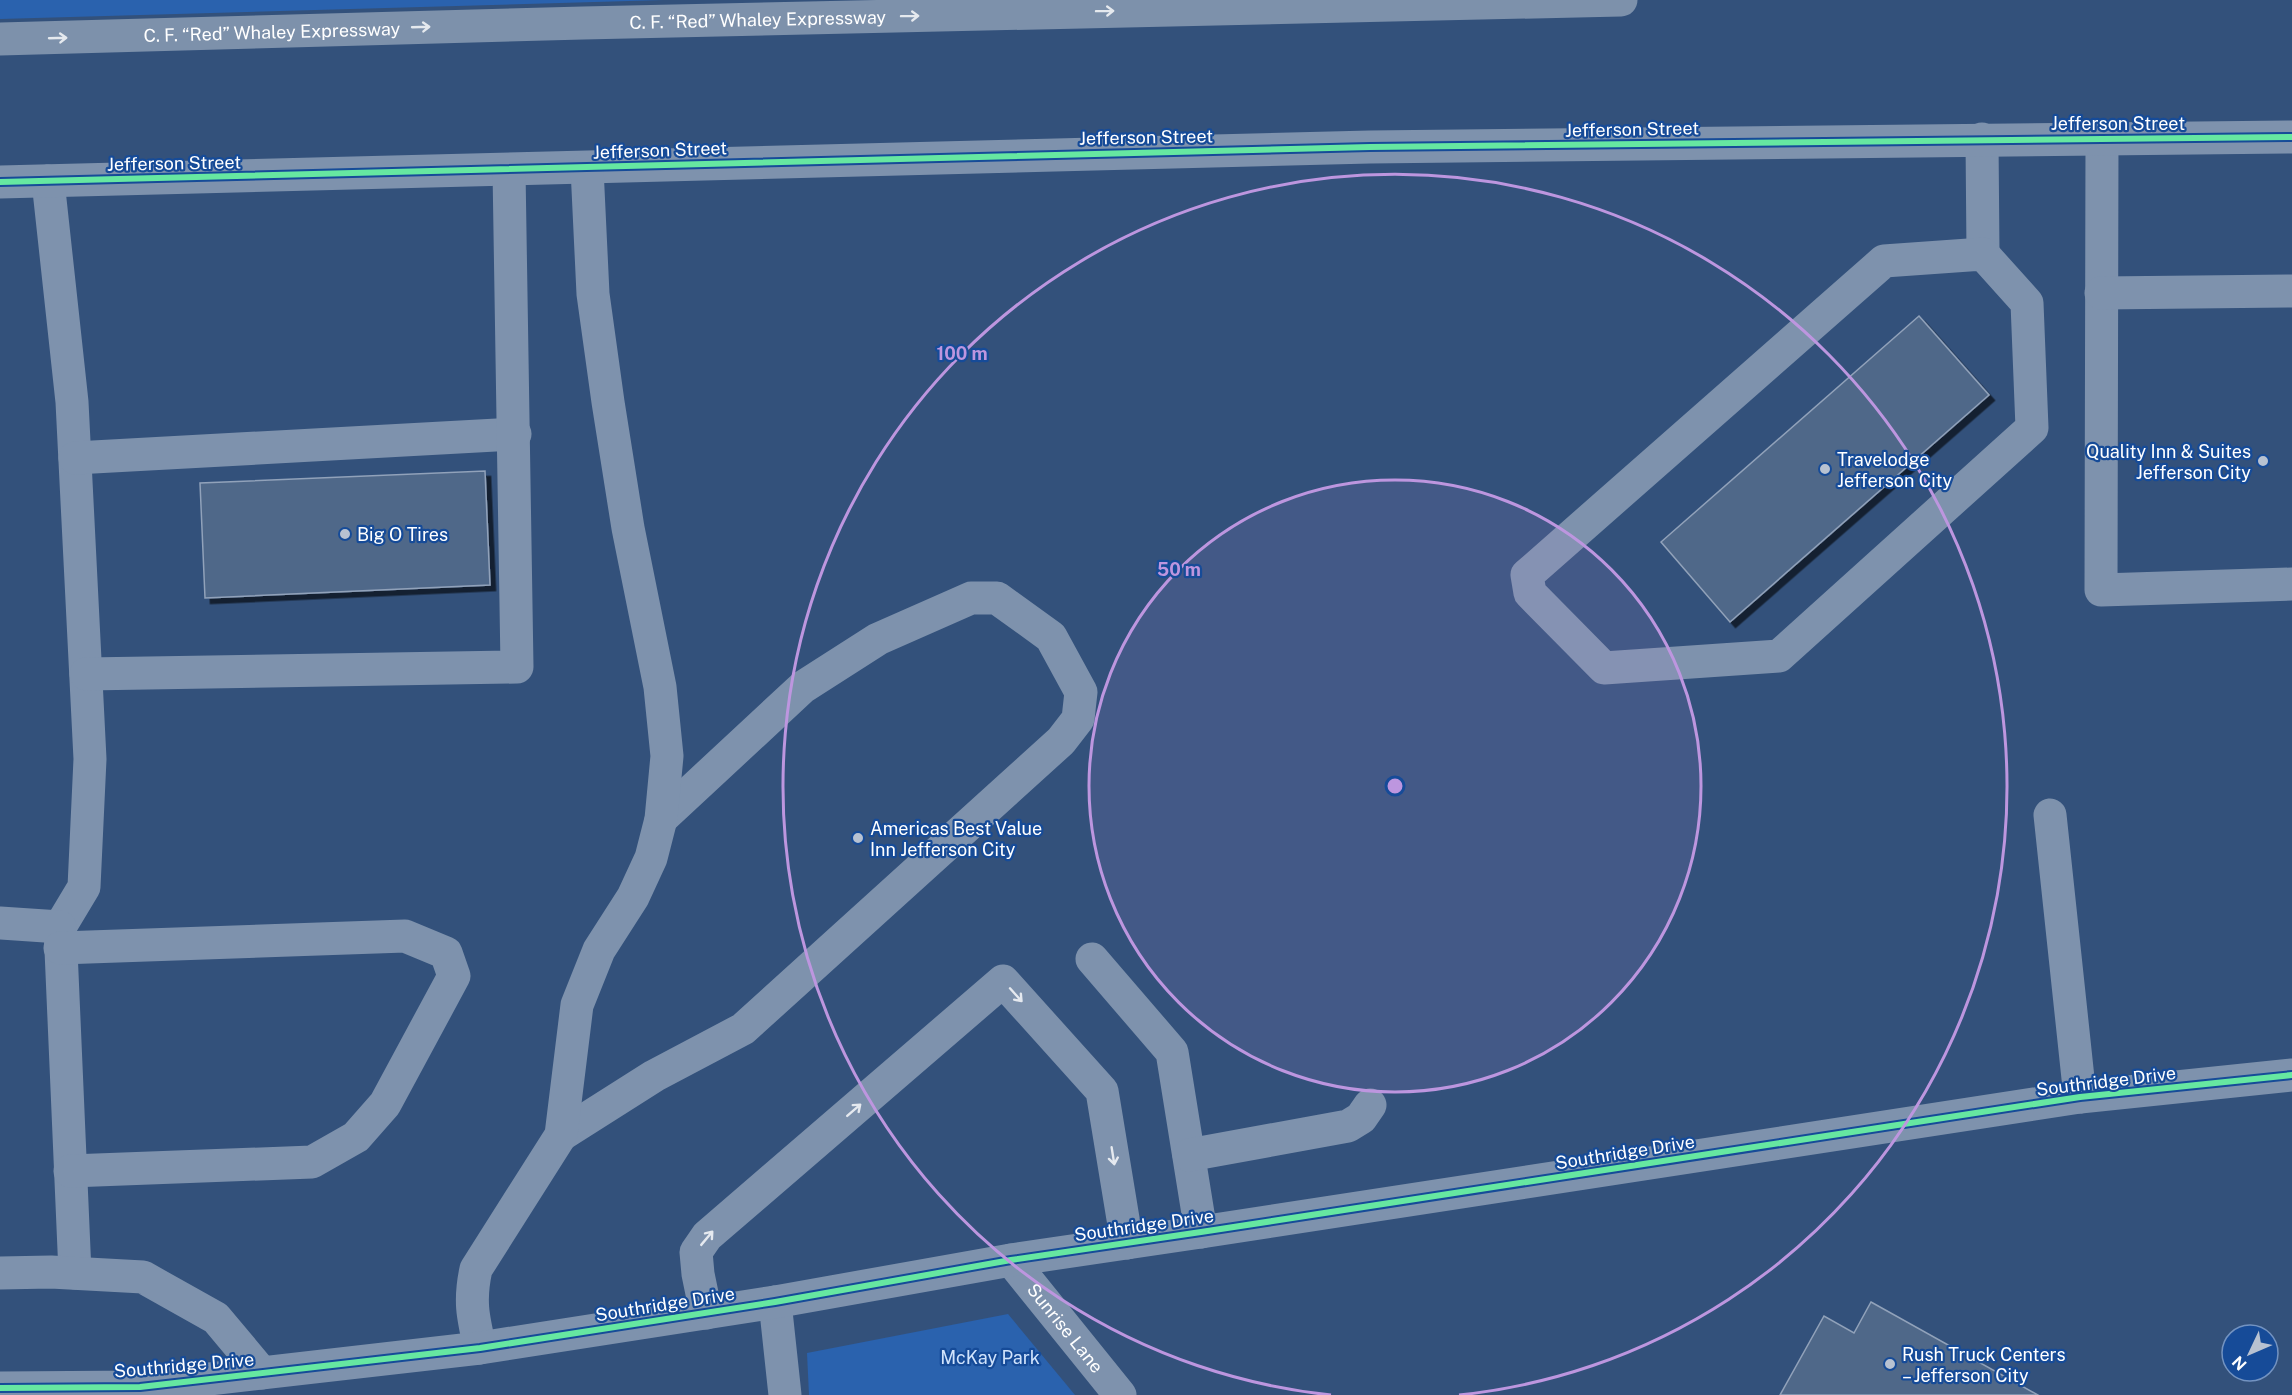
<svg xmlns="http://www.w3.org/2000/svg" width="2292" height="1395" font-family="'Public Sans',sans-serif">
<style>
.green{fill:#2a62ae}
.building{fill:#506889;stroke:#91a2ba;stroke-width:1.5;filter:url(#shadow)}
.lines{fill:none;stroke-linecap:round;stroke-linejoin:round}
.minor{stroke:#7e92ad;stroke-width:33}
.highway{stroke:#7d91ab;stroke-width:33}
.cycleway-casing{stroke:#164b98;stroke-width:10}
.cycleway{stroke:#66e7a1;stroke-width:6}
.oneway{stroke:#e5e9ee}
.oneway2{stroke:#e5e9ef}
.ring{fill:none;stroke:#bd96df;stroke-width:3}
.poi-dot{fill:#b8c2d1;stroke:#164b98;stroke-width:2}
.labels{text-anchor:middle;dominant-baseline:central;stroke-width:4.5;stroke-linejoin:round;paint-order:stroke}
.street-label{font-size:18px;fill:#fff;stroke:#164b98}
.poi-label{font-size:18px;fill:#fff;stroke:#164b98;text-anchor:start}
.park-label{font-size:18px;fill:#d0e3fc;stroke:#164b98}
.centre{fill:#bd96df;stroke:#164b98;stroke-width:3}
.ring-label{font-size:18px;text-anchor:middle;font-weight:bold;fill:#bd96df;stroke:#164b98;stroke-width:4.5;stroke-linejoin:round;paint-order:stroke}
</style>
<defs>
<filter id="shadow"><feDropShadow dx="5.5" dy="5.5" stdDeviation="0" flood-color="#0009"/></filter>
</defs>
<rect width="100%" height="100%" fill="#33517b"/>
<g class="green">
<polygon points="0,0 664,0 0,19"/>
<polygon points="1008,1314 1075,1395 809,1395 807,1353"/>
</g>
<g class="building">
<polygon points="1919,316 1989,395 1730,622 1661,542"/>
<polygon points="485,471 490,585 205,598 200,483"/>
<polygon points="1871,1302 2038,1395 1780,1395 1824,1316 1854,1333"/>
</g>
<g class="lines">
<g class="minor">
<polyline points="2102,138 2101,590 2292,584"/>
<polyline points="1982,139 1983,254"/>
<polyline points="48,181 72,402 90,759 84,887 60,927"/>
<polyline points="0,182 1370,147 2292,137"/>
<polygon points="1983,254 2027,303 2032,428 1779,656 1604,668 1530,593 1527,575 1884,261"/>
<polyline points="2101,293 2292,291"/>
<polyline points="75,458 515,434"/>
<polyline points="86,674 517,667 509,170"/>
<polyline points="2050,815 2080,1097"/>
<polyline points="0,923 60,927 75,1273"/>
<polyline points="60,948 405,936 446,953 454,976 385,1104 356,1137 312,1162 70,1171"/>
<polyline points="1092,959 1172,1052 1201,1232"/>
<polyline points="561,1135 654,1076 743,1029 1061,741 1078,719 1081,692 1051,637 997,598 971,598 878,639 803,687 661,819"/>
<polyline points="1189,1155 1348,1126 1361,1118 1370,1105"/>
<path id="s1" d="M 1011,1260 L 1120,1395"/>
<polyline points="0,1273 51,1272 143,1277 216,1318 262,1373"/>
<polyline points="775,1302 785,1395"/>
<polyline points="706,1313 698,1274 696,1252 707,1236 1003,981 1102,1091 1127,1243"/>
<path d="M 480,1348 C 473,1317 469,1301 476,1269 L 561,1135 L 577,1005 L 599,950 L 633,897 L 651,858 L 661,819 L 667,756 L 660,687 L 628,528 L 608,402 L 593,294 L 587,168"/>
<polyline points="0,1388 140,1387 480,1348 775,1302 1011,1260 1201,1232 2080,1097 2292,1075"/>
</g>
<path class="highway" id="s2" d="M 0,39 L 583,23 L 1621,0"/>
<defs>
<g id="cycleway">
<polyline points="0,182 1370,147 2292,137"/>
<polyline points="0,1388 140,1387 480,1348 775,1302 1011,1260 1201,1232 2080,1097 2292,1075"/>
</g>
</defs>
<use href="#cycleway" class="cycleway-casing"/>
<use href="#cycleway" class="cycleway"/>
</g>
<defs><path id="oneway-shaft" d="M-6 0H5M1.5-3L5.5 0L1.5 3" fill="none" stroke-width="1.6" stroke-linecap="round" stroke-linejoin="round" transform="scale(1.5)"/></defs>
<g class="oneway">
<use href="#oneway-shaft" transform="translate(1105 11) rotate(-1)"/>
<use href="#oneway-shaft" transform="translate(910 16) rotate(-1)"/>
<use href="#oneway-shaft" transform="translate(421 27) rotate(-2)"/>
<use href="#oneway-shaft" transform="translate(58 38) rotate(-2)"/>
</g>
<g class="oneway2">
<use href="#oneway-shaft" transform="translate(1016 995) rotate(48)"/>
<use href="#oneway-shaft" transform="translate(854 1110) rotate(-41)"/>
<use href="#oneway-shaft" transform="translate(1113 1156) rotate(81)"/>
<use href="#oneway-shaft" transform="translate(707 1238) rotate(-50)"/>
</g>
<circle cx="1395" cy="786" r="306" fill="#bd96df" fill-opacity=".12"/>
<g class="ring">
<circle cx="1395" cy="786" r="306"/>
<path d="M1331 1395A612 612 0 1 1 1459 1395"/>
</g>
<g class="poi-dot">
<circle cx="2263" cy="461" r="6"/>
<circle cx="1825" cy="469" r="6"/>
<circle cx="345" cy="534" r="6"/>
<circle cx="858" cy="838" r="6"/>
<circle cx="1890" cy="1364" r="6"/>
</g>
<g class="labels">
<g class="street-label">
<text stroke="none"><textPath href="#s2" startOffset="758">C. F. “Red” Whaley Expressway</textPath></text>
<text stroke="none"><textPath href="#s2" startOffset="272">C. F. “Red” Whaley Expressway</textPath></text>
<text x="2118" y="123">Jefferson Street</text>
<text transform="translate(1632 129) rotate(-1)">Jefferson Street</text>
<text transform="translate(1146 137) rotate(-1)">Jefferson Street</text>
<text transform="translate(660 150) rotate(-2)">Jefferson Street</text>
<text transform="translate(174 163) rotate(-1)">Jefferson Street</text>
<text transform="translate(2106 1081) rotate(-7)">Southridge Drive</text>
<text transform="translate(1625 1152) rotate(-9)">Southridge Drive</text>
<text transform="translate(1144 1225) rotate(-8)">Southridge Drive</text>
<text transform="translate(665 1304) rotate(-9)">Southridge Drive</text>
<text stroke="none"><textPath href="#s1" startOffset="87">Sunrise Lane</textPath></text>
<text transform="translate(184 1365) rotate(-5)">Southridge Drive</text>
</g>
<g class="poi-label">
<text x="2251" y="451" text-anchor="end">Quality Inn &amp; Suites<tspan x="2251" dy="21">Jefferson City</tspan></text>
<text x="1837" y="459">Travelodge<tspan x="1837" dy="21">Jefferson City</tspan></text>
<text x="357" y="534">Big O Tires</text>
<text x="870" y="828">Americas Best Value<tspan x="870" dy="21">Inn Jefferson City</tspan></text>
<text x="1902" y="1354">Rush Truck Centers<tspan x="1902" dy="21">– Jefferson City</tspan></text>
</g>
<g class="park-label">
<text x="990" y="1357">McKay Park</text>
</g>
</g>
<circle cx="1395" cy="786" r="9" class="centre"/>
<g class="ring-label">
<text x="962" y="360">100 m</text>
<text x="1179" y="576">50 m</text>
</g>
<g transform="translate(2250 1353) rotate(226)"><circle r="28" fill="#164b98" stroke="#7393c1" stroke-width="1.5"/>
<path d="M0-4.5L10 22L0 15L-10 22Z" fill="#b8c2d1"/>
<text y="-9" font-size="16" font-weight="bold" text-anchor="middle" fill="#ffffff">N</text>
</g>
</svg>
